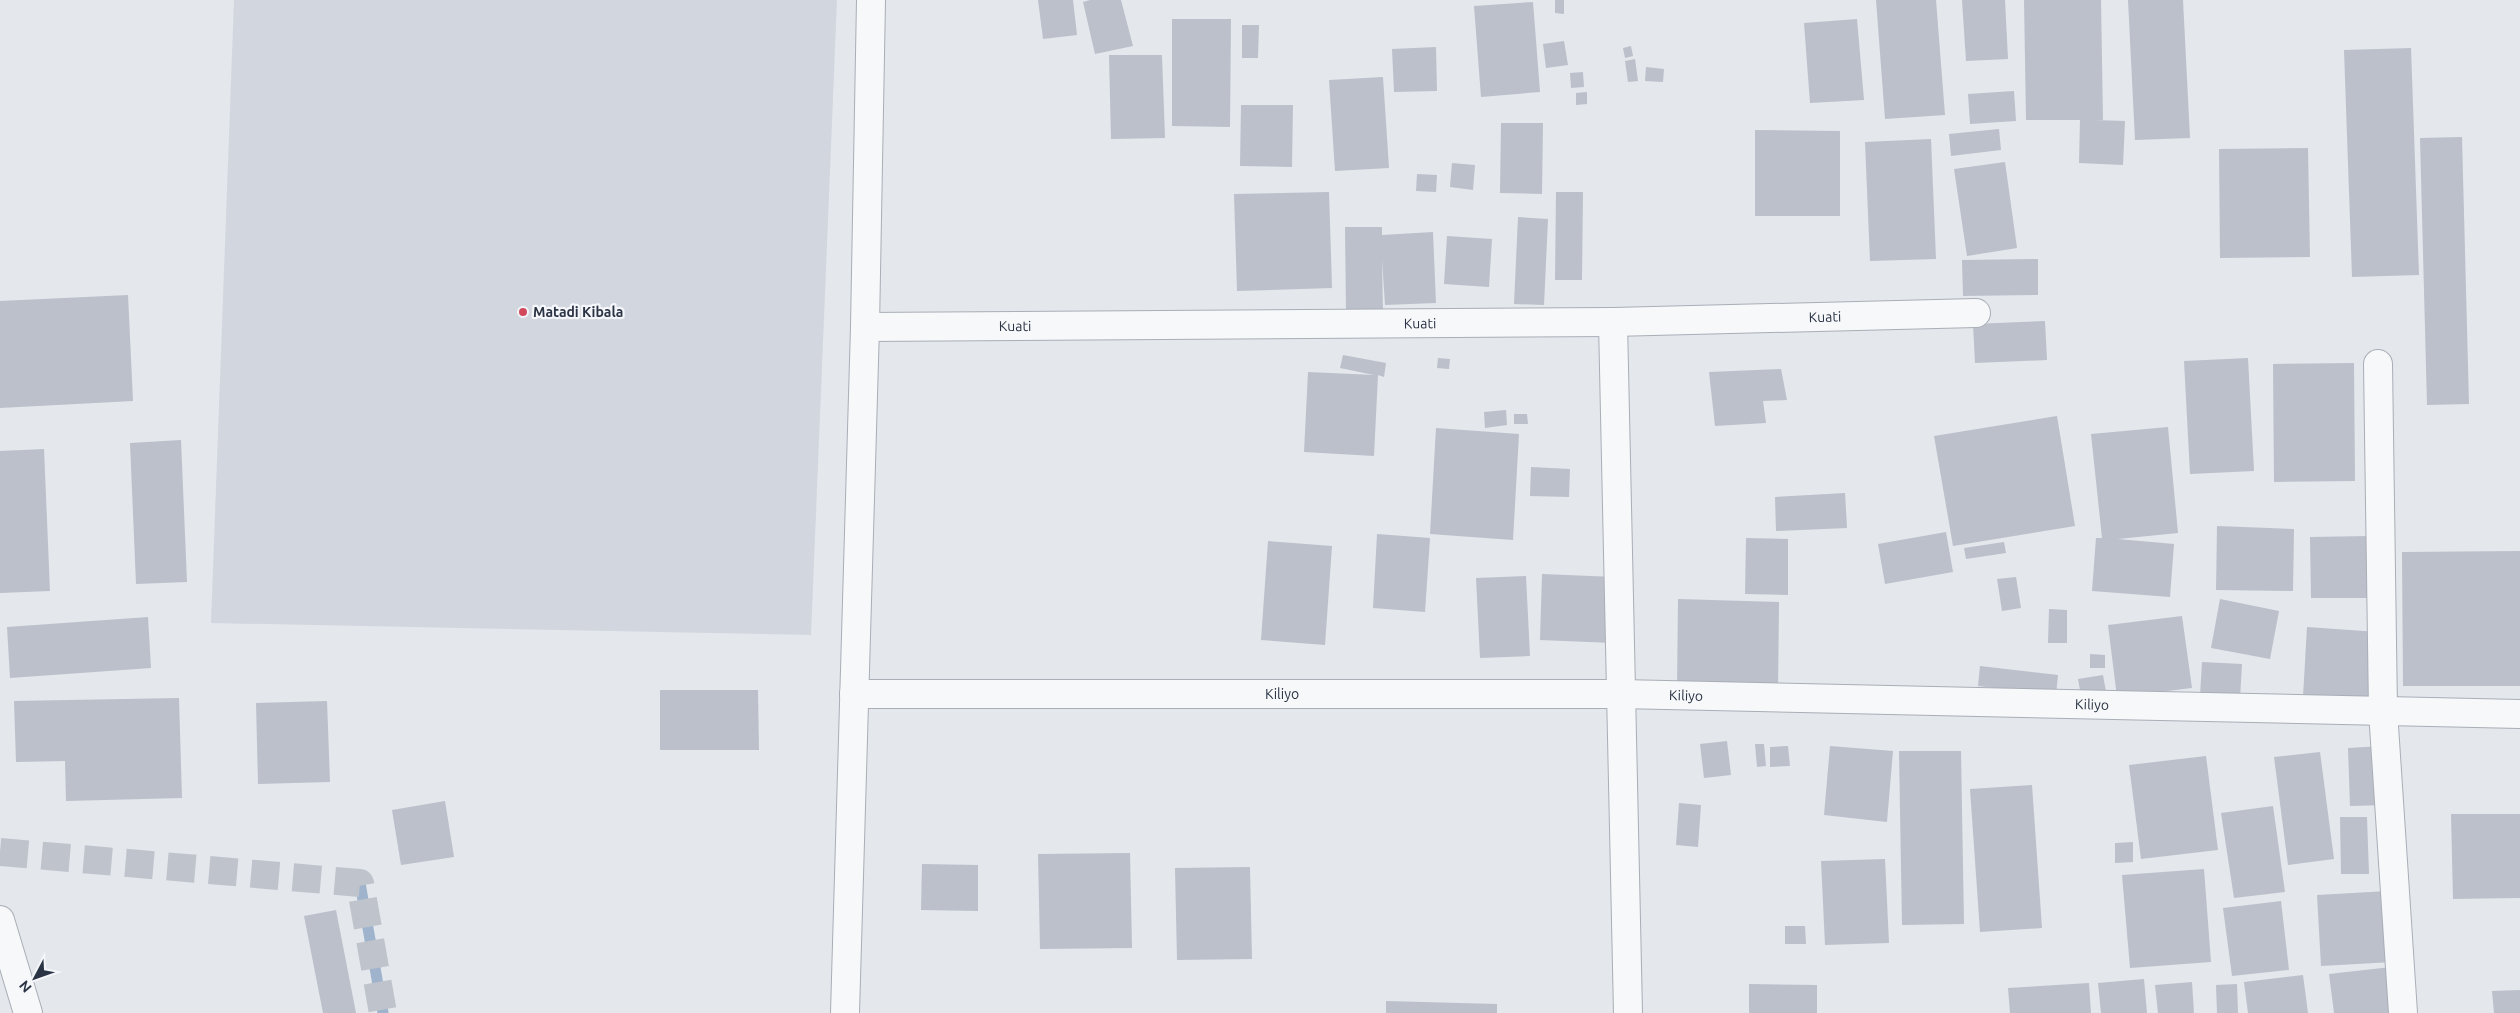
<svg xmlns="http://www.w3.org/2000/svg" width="2520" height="1013" font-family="Ubuntu,sans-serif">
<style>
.built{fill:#d2d6de}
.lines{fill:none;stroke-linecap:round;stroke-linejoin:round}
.stream{stroke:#9fb4cc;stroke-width:11}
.building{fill:#bbc0ca}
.minor-tunnel{stroke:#bfc3cb;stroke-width:28;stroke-dasharray:28 14;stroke-linecap:butt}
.minor-casing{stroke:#a9aeb7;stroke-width:30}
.minor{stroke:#f7f8fa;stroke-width:28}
.poi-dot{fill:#d1495b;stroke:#f4f6f9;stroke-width:2}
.labels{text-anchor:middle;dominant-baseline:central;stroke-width:4.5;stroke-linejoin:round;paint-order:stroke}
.poi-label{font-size:14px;font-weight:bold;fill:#2b3445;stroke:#f4f6f9;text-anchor:start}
.street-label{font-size:14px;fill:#2b3445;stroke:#f4f6f9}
</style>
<rect width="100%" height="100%" fill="#e4e7ec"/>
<polygon class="built" points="234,0 837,0 811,635 211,623"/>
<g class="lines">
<polyline class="stream" points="360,883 383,1013"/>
</g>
<g class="building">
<polygon points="1038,0 1073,0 1077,35 1043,39"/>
<polygon points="1090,0 1121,0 1133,46 1095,54 1083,2"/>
<polygon points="1555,0 1564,0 1564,14 1555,13"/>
<polygon points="1876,0 1936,0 1945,115 1885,119"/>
<polygon points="1962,0 2005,0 2008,59 1966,61"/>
<polygon points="2024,0 2101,0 2103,120 2094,120 2125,121 2123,165 2079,163 2080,120 2026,120"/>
<polygon points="2128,0 2183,0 2190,138 2135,140"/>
<polygon points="1533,2 1540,92 1481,97 1474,6"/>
<polygon points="1172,19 1231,19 1230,127 1172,126"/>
<polygon points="1857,19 1864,100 1810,103 1804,23"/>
<polygon points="1242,25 1259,25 1258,58 1242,58"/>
<polygon points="1564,41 1568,65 1546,68 1543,44"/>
<polygon points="1631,46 1633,56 1625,58 1623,48"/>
<polygon points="1436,47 1437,91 1394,92 1392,49"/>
<polygon points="2411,48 2419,275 2352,277 2344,50"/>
<polygon points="1109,55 1162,55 1165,138 1111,139"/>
<polygon points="1635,59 1638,81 1628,82 1625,61"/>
<polygon points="1646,67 1664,69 1663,82 1645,81"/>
<polygon points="1583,72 1584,87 1571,88 1570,73"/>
<polygon points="1383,77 1389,168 1335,171 1329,80"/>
<polygon points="2014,91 2016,121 1970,124 1968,94"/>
<polygon points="1587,92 1587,104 1576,105 1576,93"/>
<polygon points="1241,105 1293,105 1292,167 1240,166"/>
<polygon points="1501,123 1543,123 1542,194 1500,193"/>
<polygon points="1999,129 2001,150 1951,156 1949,134"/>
<polygon points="1755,130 1840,131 1840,216 1755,216"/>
<polygon points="2462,137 2469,404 2427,405 2420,138"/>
<polygon points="1931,139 1936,259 1870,261 1865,142"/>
<polygon points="2308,148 2310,257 2220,258 2219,149"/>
<polygon points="2005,162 2017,248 1967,256 1954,169"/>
<polygon points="1452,163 1475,165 1473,190 1450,187"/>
<polygon points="1417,174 1437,175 1436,192 1416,191"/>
<polygon points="1329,192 1332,288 1237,291 1234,194"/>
<polygon points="1556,192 1583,192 1582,280 1555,280"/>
<polygon points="1518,217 1548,219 1544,305 1514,304"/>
<polygon points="1345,227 1382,227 1382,235 1433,232 1436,303 1385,305 1382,259 1383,313 1346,313"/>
<polygon points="1447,236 1492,239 1489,287 1444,284"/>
<polygon points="2038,259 2038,295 1963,296 1962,260"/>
<polygon points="128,295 133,401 0,408 0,301"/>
<polygon points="2045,321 2047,360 1975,363 1973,324"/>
<polygon points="1343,355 1386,363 1384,377 1378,375 1374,456 1304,452 1308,372 1374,375 1340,368"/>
<polygon points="1438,358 1450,359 1449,369 1437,368"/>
<polygon points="2248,358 2254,471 2190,474 2184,361"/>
<polygon points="2354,363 2355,481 2274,482 2273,364"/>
<polygon points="1781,369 1787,400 1763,401 1766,423 1715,426 1709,372"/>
<polygon points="1506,410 1507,425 1485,428 1484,412"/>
<polygon points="1514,414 1527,414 1528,424 1514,424"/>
<polygon points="2057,416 2075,526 1953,546 1934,436"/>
<polygon points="2168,427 2178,533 2118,539 2174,544 2170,597 2092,591 2096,538 2102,538 2091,434"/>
<polygon points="1436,428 1519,434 1513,540 1430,534"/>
<polygon points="181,440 187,582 136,584 130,443"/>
<polygon points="44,449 50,591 0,593 0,451"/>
<polygon points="1531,467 1570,469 1569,497 1530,496"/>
<polygon points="1845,493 1847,528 1776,531 1775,497"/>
<polygon points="2217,526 2294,529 2293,591 2216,590"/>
<polygon points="1946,532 1953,572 1885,584 1878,544"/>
<polygon points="1377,534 1430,538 1425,612 1373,608"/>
<polygon points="2368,536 2369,598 2311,598 2310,537"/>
<polygon points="1746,538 1788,539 1788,595 1745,594"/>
<polygon points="1268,541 1332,546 1325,645 1261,640"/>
<polygon points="2004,542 2006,553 1966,559 1964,548"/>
<polygon points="2520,551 2520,686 2403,686 2402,552"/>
<polygon points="1542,574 1615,577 1613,643 1540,640"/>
<polygon points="1526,576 1530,656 1480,658 1476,578"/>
<polygon points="2016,577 2021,608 2002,611 1997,579"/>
<polygon points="1678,599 1779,602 1778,693 1677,690"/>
<polygon points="2220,599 2279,611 2270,659 2211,648"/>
<polygon points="2049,609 2067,610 2067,643 2048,643"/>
<polygon points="2182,616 2192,688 2117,697 2108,625"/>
<polygon points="148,617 151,668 10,678 7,627"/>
<polygon points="2307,627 2378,632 2374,701 2303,697"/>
<polygon points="2090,654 2105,655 2105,668 2090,668"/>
<polygon points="2202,662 2242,664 2240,698 2200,696"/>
<polygon points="1980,666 2058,675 2056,695 1978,686"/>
<polygon points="2103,675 2107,697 2082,701 2078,679"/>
<polygon points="660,690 758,690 759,750 660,750"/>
<polygon points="179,698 182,798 66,801 65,761 16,762 14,701"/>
<polygon points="327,701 330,782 258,784 256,703"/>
<polygon points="1727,741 1731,775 1704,778 1700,744"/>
<polygon points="1755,744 1764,744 1766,766 1757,767"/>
<polygon points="1788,746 1790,766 1770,767 1770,747"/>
<polygon points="1830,746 1893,751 1887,822 1824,815"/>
<polygon points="2383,746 2385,805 2350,806 2348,748"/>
<polygon points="1899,751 1961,751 1964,924 1902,925"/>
<polygon points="2320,752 2334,859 2288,865 2274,757"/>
<polygon points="2206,756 2218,850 2141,859 2129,765"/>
<polygon points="2032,785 2042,928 1980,932 1970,789"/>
<polygon points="445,801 454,857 401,865 392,810"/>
<polygon points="1679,803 1701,805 1698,847 1676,845"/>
<polygon points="2273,806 2285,892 2234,898 2221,813"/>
<polygon points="2451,814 2520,814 2520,898 2453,899"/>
<polygon points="2340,817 2367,817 2369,874 2341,874"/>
<polygon points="2133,842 2133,862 2115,863 2115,843"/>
<polygon points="1130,853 1132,948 1040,949 1038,854"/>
<polygon points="1885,859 1889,943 1825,945 1821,861"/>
<polygon points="922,864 978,865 978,911 921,910"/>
<polygon points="1250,867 1252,959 1177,960 1175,868"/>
<polygon points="2204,869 2211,962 2130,968 2122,875"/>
<polygon points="2388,891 2393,962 2321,966 2317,895"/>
<polygon points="2281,901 2289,970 2232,976 2223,908"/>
<polygon points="336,910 356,1013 323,1013 304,916"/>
<polygon points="1785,926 1805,926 1806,944 1785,944"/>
<polygon points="2391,967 2396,1013 2334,1013 2329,974"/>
<polygon points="2303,975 2308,1013 2248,1013 2244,982"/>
<polygon points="2144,979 2147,1013 2101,1013 2098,983"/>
<polygon points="2192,982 2194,1013 2158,1013 2155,985"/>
<polygon points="2089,983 2091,1013 2010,1013 2008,988"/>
<polygon points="1749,984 1817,985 1817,1013 1749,1013"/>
<polygon points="2237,984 2238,1013 2217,1013 2216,985"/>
<polygon points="2520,990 2520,1013 2494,1013 2492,991"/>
<polygon points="1386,1001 1497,1004 1497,1013 1386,1013"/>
</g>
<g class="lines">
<polyline class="minor-tunnel" points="0,852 360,883 383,1013"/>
<defs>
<g id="minor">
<polyline points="1613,322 1628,1013"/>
<path id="s1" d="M 865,327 L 1613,322 L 1976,313"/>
<polyline points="2378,364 2383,711 2403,1013"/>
<path id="s2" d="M 854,694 L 1620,694 L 2520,714"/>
<polyline points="0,920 28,1013"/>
<polyline points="845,1013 865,327 871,0"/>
</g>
</defs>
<use href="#minor" class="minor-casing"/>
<use href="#minor" class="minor"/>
</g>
<circle class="poi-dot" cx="523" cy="312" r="5"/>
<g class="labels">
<g class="poi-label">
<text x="533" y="312">Matadi Kibala</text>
</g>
<g class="street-label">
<text stroke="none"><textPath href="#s1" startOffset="960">Kuati</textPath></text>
<text stroke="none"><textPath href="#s1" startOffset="555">Kuati</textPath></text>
<text stroke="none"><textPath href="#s1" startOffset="150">Kuati</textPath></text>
<text stroke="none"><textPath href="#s2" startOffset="428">Kiliyo</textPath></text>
<text stroke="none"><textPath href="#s2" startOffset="832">Kiliyo</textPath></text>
<text stroke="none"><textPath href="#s2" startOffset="1238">Kiliyo</textPath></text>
</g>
</g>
<g transform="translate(35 978) rotate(229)" stroke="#f4f6f9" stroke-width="4" paint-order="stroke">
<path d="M0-4L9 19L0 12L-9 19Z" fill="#2b3445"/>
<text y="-8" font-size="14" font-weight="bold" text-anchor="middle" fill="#2b3445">N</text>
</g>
</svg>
